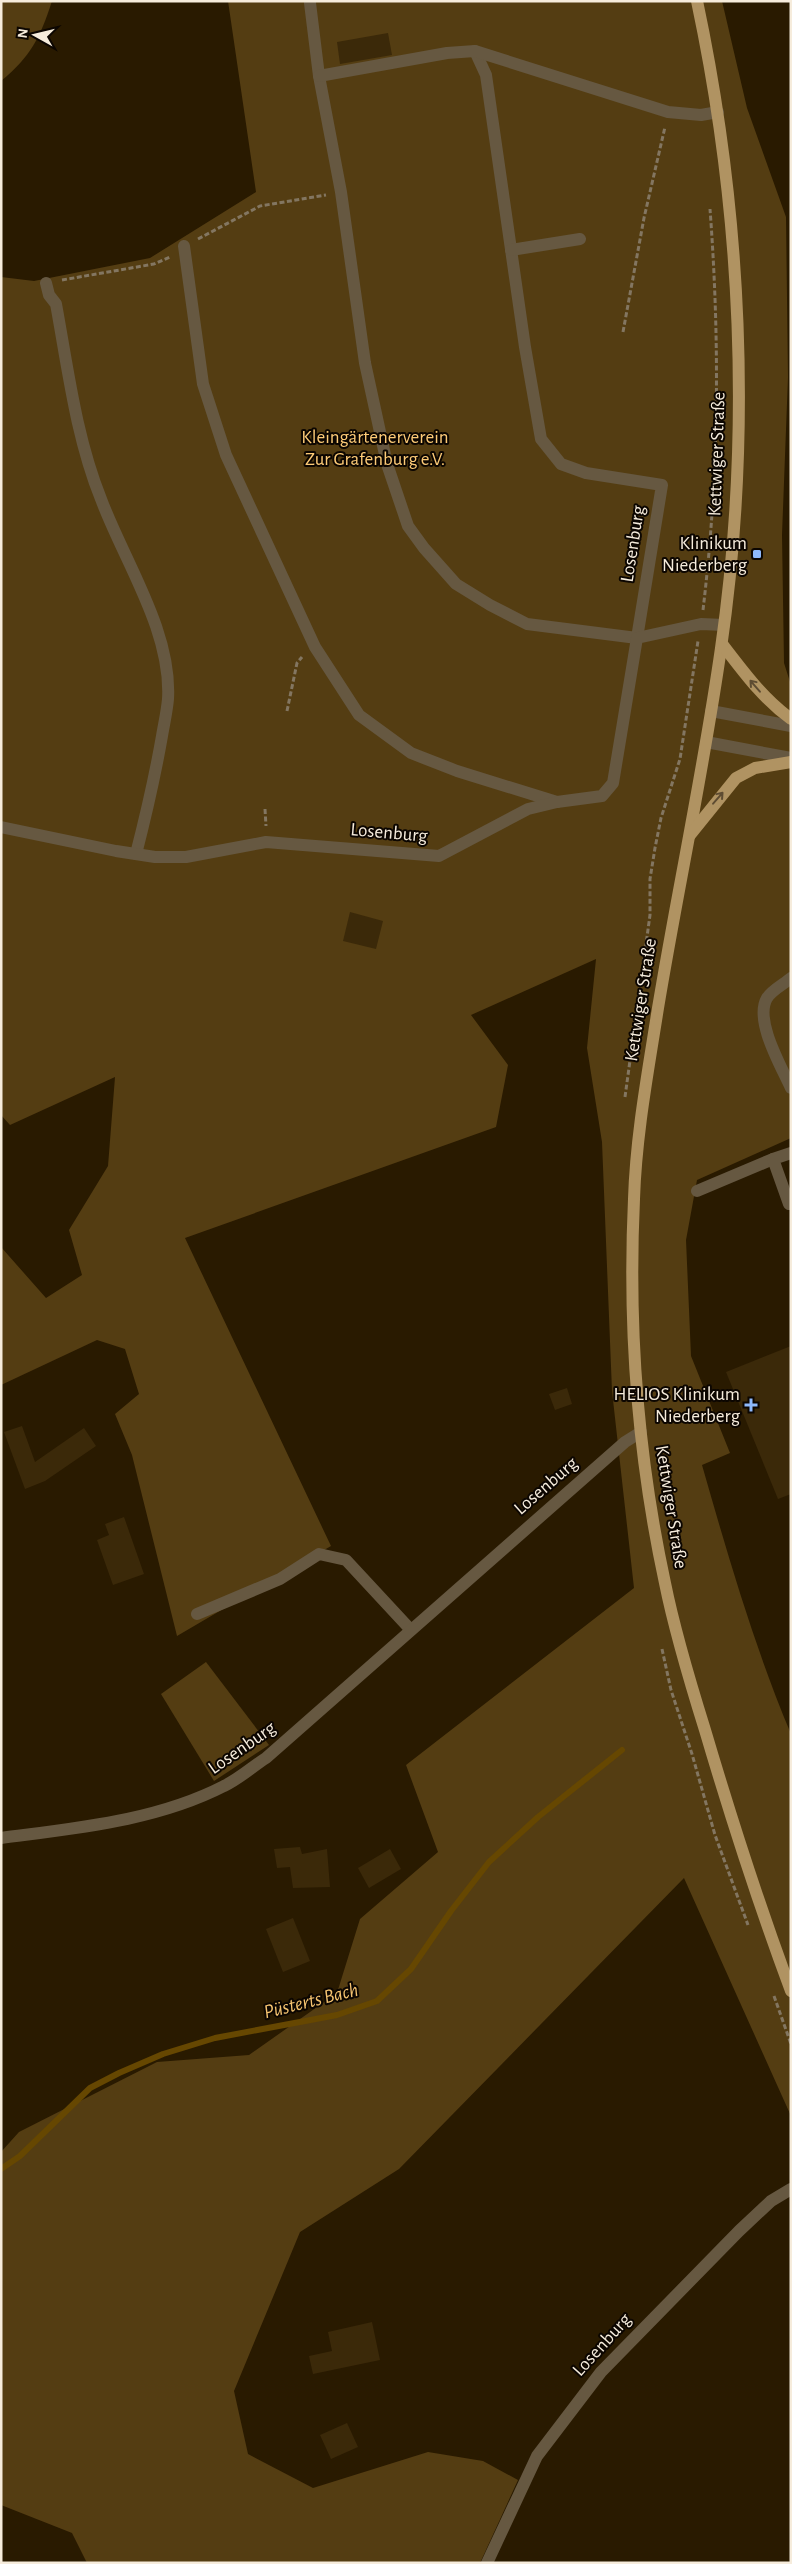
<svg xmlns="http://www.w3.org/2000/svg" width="792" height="2564" font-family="'Alegreya Sans',sans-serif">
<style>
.green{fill:#543d12}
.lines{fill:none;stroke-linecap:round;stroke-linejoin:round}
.stream{stroke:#664701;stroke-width:6}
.building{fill:#3b2909}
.path{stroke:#837661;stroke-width:3;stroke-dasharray:5 2.5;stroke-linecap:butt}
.minor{stroke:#665841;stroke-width:12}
.major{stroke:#b09362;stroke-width:12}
.oneway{stroke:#5e4c32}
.poi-dot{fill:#8eb9fc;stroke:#0c0601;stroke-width:2}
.labels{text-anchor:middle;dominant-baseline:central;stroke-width:4;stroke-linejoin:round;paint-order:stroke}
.park-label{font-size:19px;fill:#fdcb77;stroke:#0c0601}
.street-label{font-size:19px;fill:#f6ecdc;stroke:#0c0601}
.poi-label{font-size:19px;fill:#f6ecdc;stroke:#0c0601;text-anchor:end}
.water-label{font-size:20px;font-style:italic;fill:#f6c470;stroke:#0c0601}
</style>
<rect width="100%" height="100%" fill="#291a00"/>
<g class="green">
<path d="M 1,1 L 52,1 C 40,38 31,56 1,81 Z"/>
<path d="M 228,1 L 722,1 L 747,108 L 786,217 L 788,377 L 782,535 L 784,663 L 791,685 L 791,1138 L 697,1180 L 686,1240 L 691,1356 L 730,1453 L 702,1465 C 728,1556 754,1646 791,1734 L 791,2116 L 684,1878 L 399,2169 L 300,2232 L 234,2391 L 248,2454 L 313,2488 L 428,2452 L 483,2461 L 518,2480 L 480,2563 L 87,2563 L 72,2533 L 1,2505 L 1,2152 L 19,2132 L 157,2062 L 249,2055 L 337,1993 L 360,1919 L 438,1852 L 406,1765 L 634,1588 L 612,1391 L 602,1142 L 587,1048 L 596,959 L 471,1015 L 508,1065 L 496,1127 L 185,1238 L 331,1546 L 177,1636 L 132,1455 L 115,1414 L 139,1394 L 125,1349 L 97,1340 L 1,1385 L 1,1247 L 46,1298 L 82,1275 L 69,1230 L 108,1166 L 115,1077 L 10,1125 L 1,1115 L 1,277 L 34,281 L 150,258 L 256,192 Z"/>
<polygon points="206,1662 269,1745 214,1781 161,1694"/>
</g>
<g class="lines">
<polyline class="stream" points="1,2169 20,2156 90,2088 119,2073 163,2054 215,2038 337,2015 377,2001 411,1969 451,1911 489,1862 538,1817 622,1750"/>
</g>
<g class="building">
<polygon points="388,33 392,55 340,64 337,42"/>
<polygon points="350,912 383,921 376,949 343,941"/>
<polygon points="791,1346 791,1494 778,1499 726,1372"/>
<polygon points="567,1388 572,1404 555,1410 549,1394"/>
<polygon points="22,1426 35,1462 84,1428 96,1446 45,1481 25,1489 4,1432"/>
<polygon points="124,1517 144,1574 113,1585 97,1540 109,1535 105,1524"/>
<polygon points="300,1847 302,1854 327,1849 330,1887 293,1888 290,1867 277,1868 274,1849"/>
<polygon points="390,1849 401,1869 369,1888 358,1868"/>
<polygon points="293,1918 310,1961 283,1972 266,1929"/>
<polygon points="372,2322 380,2360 313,2374 309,2356 332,2351 328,2332"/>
<polygon points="347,2423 358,2447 331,2459 320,2435"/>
</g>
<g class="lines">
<g class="path">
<polyline points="198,239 260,206 326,195"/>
<polyline points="62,280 154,264 170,257"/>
<polyline points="623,332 644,218 665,127"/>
<path d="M 703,610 C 719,476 720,343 710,209"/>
<polyline points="287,711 297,663 302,657"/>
<polyline points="265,809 266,826"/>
<polyline points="625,1097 650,915 650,879 655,848 661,818 680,759 698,641"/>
<polyline points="662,1649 671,1690 692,1754 715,1835 748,1925"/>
<polyline points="774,1996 791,2044"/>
</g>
<g class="minor">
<polyline points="310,3 319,76 341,192 365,363 387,464 408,526 424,548 456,584 490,605 527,624 637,638 662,485 586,473 561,464 541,439 525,347 486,75 475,51"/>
<polyline points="319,76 447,53 475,51 668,112 701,115 718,112"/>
<polyline points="184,246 203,384 226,455 315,647 359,715 411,753 457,771 557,802"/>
<polyline points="511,250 580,239"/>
<path d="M 46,283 L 49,295 L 56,304 C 68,369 76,437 101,499 C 124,561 172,631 168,699 C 167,711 164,724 162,736 C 155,776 146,815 136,854"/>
<polyline points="711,711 791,726"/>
<polyline points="706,742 791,758"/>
<polyline points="1,827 116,851 155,857 186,857 266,842 439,856 528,809 557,802 602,796 613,783 637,638 701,624 724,625"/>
<path d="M 791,978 C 784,984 772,990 767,998 C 754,1020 781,1066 791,1088"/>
<polyline points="697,1191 773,1159"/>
<polyline points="789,1204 773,1159 791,1153"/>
<polyline points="197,1614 280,1579 319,1554 346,1560 410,1629"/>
<path d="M 1,1838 C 76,1828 156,1821 224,1786 C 239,1779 252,1767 266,1758 L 625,1442 L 641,1432"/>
<polyline points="487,2563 537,2456 601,2372 739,2231 771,2201 791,2189"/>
</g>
<g class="major">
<path d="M 697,1 C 742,213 752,434 721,648 C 704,768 678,888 658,1008 C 648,1072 636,1135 634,1199 C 628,1327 638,1458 665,1583 C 675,1633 690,1682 705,1730 C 731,1818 759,1905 791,1991"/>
<path d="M 722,644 C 743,671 762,698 791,719"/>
<polyline points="690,835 736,778 755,768 791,762"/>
</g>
</g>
<defs><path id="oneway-shaft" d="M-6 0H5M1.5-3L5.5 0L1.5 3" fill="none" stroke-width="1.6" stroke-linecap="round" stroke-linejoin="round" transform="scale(1.25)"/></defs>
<g class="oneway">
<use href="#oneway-shaft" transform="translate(755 686) rotate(-131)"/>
<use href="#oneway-shaft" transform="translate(718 798) rotate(-49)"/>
</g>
<g class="poi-dot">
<rect x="752" y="549" width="10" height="10" rx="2.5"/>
<path d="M748.5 1397.5h5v5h5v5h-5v5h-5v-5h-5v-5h5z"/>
</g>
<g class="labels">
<g class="park-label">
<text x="375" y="437">Kleingärtenerverein<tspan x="375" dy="22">Zur Grafenburg e.V.</tspan></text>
</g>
<g class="street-label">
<text transform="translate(717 454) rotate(-88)">Kettwiger Straße</text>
<text transform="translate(633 544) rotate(-81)">Losenburg</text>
<text transform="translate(389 833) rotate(5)">Losenburg</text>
<text transform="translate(641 1000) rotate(-81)">Kettwiger Straße</text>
<text transform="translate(546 1486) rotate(-41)">Losenburg</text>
<text transform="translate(671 1507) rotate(81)">Kettwiger Straße</text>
<text transform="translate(242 1748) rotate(-35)">Losenburg</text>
<text transform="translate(602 2345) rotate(-48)">Losenburg</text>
</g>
<g class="poi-label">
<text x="747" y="543">Klinikum<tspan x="747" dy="22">Niederberg</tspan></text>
<text x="740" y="1394">HELIOS Klinikum<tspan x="740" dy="22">Niederberg</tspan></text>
</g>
<g class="water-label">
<text transform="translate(311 2001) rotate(-14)">Püsterts Bach</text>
</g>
</g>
<rect width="792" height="2564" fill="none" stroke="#f6ecdc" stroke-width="5"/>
<g transform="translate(35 35) rotate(278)" stroke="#0c0601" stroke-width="4" paint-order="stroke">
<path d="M0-4L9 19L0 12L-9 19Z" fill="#f6ecdc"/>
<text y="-8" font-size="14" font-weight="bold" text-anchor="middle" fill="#f6ecdc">N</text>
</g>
</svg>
